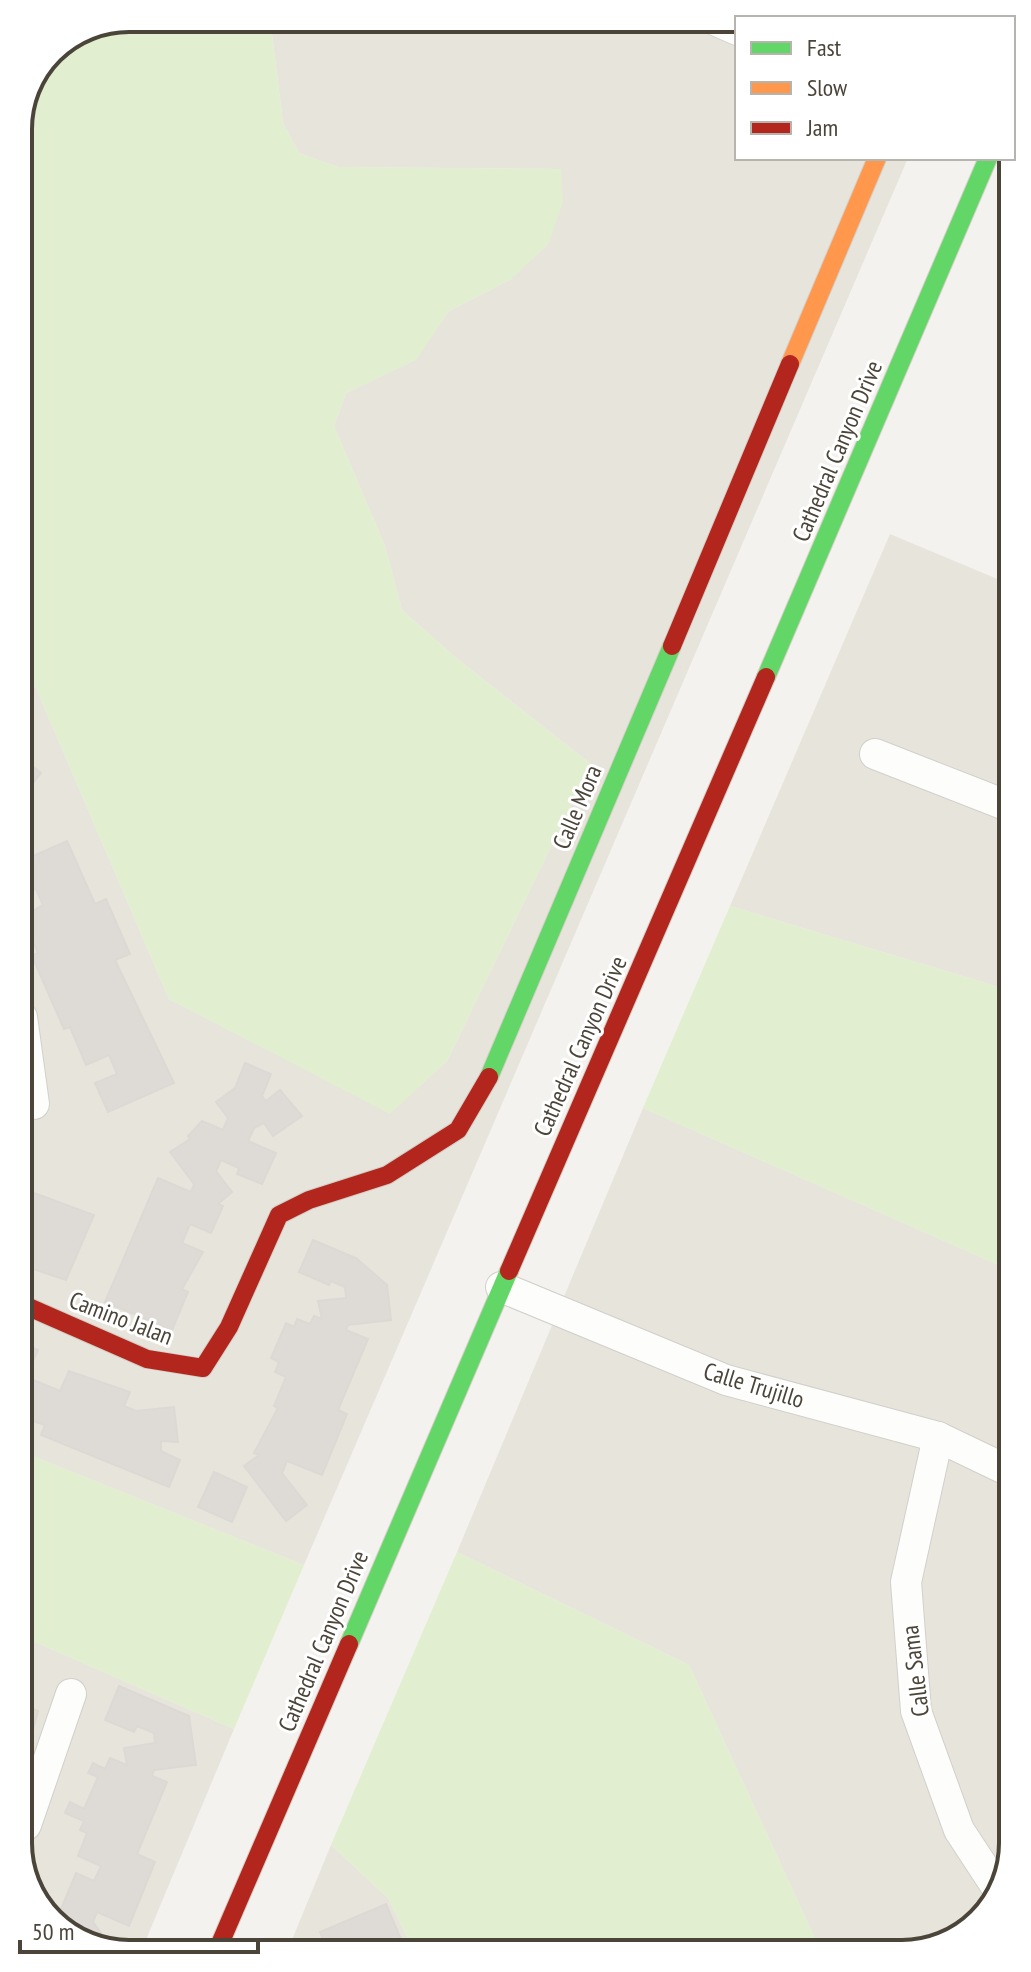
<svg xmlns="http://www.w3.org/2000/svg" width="1031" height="1972" font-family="'PT Sans Narrow',sans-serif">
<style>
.residential{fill:#e7e4dc}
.green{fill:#e1eecf}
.building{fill:#dedbd6;stroke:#dcd9d4;stroke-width:2}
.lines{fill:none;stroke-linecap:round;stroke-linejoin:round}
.street-casing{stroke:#d2d0cb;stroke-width:32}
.fast-casing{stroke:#d3cfc5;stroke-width:20}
.slow-casing{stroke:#d3cfc5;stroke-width:20}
.jam-casing{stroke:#d3cfc5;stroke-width:20}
.street{stroke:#fdfdfc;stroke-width:30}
.fast{stroke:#63d668;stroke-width:18}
.slow{stroke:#ff974d;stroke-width:18}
.jam{stroke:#b3261e;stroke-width:18}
.labels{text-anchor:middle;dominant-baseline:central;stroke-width:6;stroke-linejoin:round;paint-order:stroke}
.street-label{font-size:24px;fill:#4b4439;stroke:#fff}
.rim{fill:none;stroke:#4b4439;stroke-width:4}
</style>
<rect width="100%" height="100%" fill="#f4f2ee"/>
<g class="residential">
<polygon points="270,18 737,18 737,158 908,158 304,1565 25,1453 21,653 169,999 390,1113 447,1061 591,764 455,657 402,610 385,546 334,426 346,393 415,360 449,311 511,279 561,169 338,167 299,153 283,123"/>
<polygon points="890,534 1007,583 1009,990 730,906"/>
<polygon points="643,1108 1010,1270 1013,1844 994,1905 945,1945 819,1947 689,1665 457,1552"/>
<polygon points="35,1642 234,1729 140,1954 122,1954 67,1935 27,1886 25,1643"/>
<polygon points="331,1845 388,1898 414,1951 287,1952"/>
</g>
<g class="green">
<polygon points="129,18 270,18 283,123 299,153 338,167 561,169 563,202 548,245 511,279 449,311 416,360 346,393 334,426 385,546 402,610 455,657 591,764 447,1061 390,1114 169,999 21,653 18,122 51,50"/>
<polygon points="730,906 1009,990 1010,1270 643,1108"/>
<polygon points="25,1453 304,1565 234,1729 35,1642 25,1643"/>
<polygon points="457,1552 689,1665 819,1947 414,1951 388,1898 331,1845"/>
</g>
<g class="building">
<polygon points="21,757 41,773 21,798"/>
<polygon points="67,841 95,904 106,899 130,954 115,960 174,1083 108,1112 95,1083 117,1074 109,1055 86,1065 70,1027 64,1029 32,956 38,953 22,917 43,905 36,889 22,895 22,861"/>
<polygon points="245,1063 271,1074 262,1096 266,1101 280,1090 302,1116 273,1136 264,1123 254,1128 248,1141 276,1153 262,1184 237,1174 239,1168 221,1160 216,1171 232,1192 218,1204 223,1206 211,1233 190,1224 182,1243 203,1252 182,1289 188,1292 172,1330 105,1302 158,1178 191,1192 194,1184 170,1152 190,1139 188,1136 202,1121 223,1130 228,1118 216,1102 235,1088"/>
<polygon points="23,1189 94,1215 66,1280 24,1266"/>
<polygon points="313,1240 356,1258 387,1285 391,1320 348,1325 346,1330 368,1339 338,1410 347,1414 322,1475 287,1461 282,1473 307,1505 286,1521 244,1466 259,1455 254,1453 278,1408 274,1406 286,1377 275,1372 279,1362 271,1358 286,1323 294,1327 297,1319 310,1324 314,1316 322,1319 318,1301 346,1298 345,1287 331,1281 329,1285 299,1272"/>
<polygon points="24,1344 38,1350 26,1377 60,1391 69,1371 130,1392 124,1406 136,1411 174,1407 178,1442 161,1441 161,1451 180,1460 169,1487 41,1435 45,1425 33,1421 24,1428"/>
<polygon points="214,1472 247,1487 232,1522 198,1507"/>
<polygon points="119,1686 189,1716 196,1765 154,1770 152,1776 167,1782 137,1854 155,1862 129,1926 97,1912 93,1922 114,1951 67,1935 56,1921 76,1873 94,1881 101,1866 78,1856 87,1833 80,1830 84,1821 65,1813 70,1802 84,1809 98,1777 88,1773 93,1763 105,1769 110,1758 127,1765 124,1748 155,1743 154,1733 137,1726 134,1732 105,1720"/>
<polygon points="26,1706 38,1711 26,1755"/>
<polygon points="386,1904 406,1951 325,1952 328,1950 320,1932"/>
</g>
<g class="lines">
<defs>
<g id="street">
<polyline points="710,18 737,30"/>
<polyline points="875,754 1008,806"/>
<polyline points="22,1017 34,1104"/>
<polyline points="501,1287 726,1380 938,1437 1011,1472"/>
<polyline points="938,1437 906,1582 916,1711 959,1830 999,1891"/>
<polyline points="26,1825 71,1694"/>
</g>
<g id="fast">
<polyline points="766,677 988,158"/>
<polyline points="489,1077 672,646"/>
<polyline points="349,1644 509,1271"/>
</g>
<polyline id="slow" points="790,364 877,158"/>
<g id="jam">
<polyline points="672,646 790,364"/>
<polyline points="509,1271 766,677"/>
<polyline points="24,1305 147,1359 203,1368 229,1327 279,1215 309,1200 387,1175 458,1130 489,1077"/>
<polyline points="216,1953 349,1644"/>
</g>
</defs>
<use href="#street" class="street-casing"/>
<use href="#fast" class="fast-casing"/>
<use href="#slow" class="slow-casing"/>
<use href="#jam" class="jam-casing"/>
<use href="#street" class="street"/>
<use href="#fast" class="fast"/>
<use href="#slow" class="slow"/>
<use href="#jam" class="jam"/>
</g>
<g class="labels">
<g class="street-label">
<text transform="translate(837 451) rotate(-67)">Cathedral Canyon Drive</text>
<text transform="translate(577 807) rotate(-67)">Calle Mora</text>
<text transform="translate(580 1046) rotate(-66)">Cathedral Canyon Drive</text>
<text transform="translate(121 1318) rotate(21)">Camino Jalan</text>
<text transform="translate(754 1385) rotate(17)">Calle Trujillo</text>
<text transform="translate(323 1641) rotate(-67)">Cathedral Canyon Drive</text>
<text transform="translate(915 1671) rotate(-97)">Calle Sama</text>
</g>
</g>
<path d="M0 0H1031V1972H0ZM129 32H902A97 97 0 0 1 999 129V1843A97 97 0 0 1 902 1940H129A97 97 0 0 1 32 1843V129A97 97 0 0 1 129 32Z" fill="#fff" fill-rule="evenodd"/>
<path class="rim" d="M129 32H902A97 97 0 0 1 999 129V1843A97 97 0 0 1 902 1940H129A97 97 0 0 1 32 1843V129A97 97 0 0 1 129 32Z"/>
<rect x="735" y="16" width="280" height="144" fill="#ffffff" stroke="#b7b4b0" stroke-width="2"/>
<rect x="751" y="42" width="40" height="12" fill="#63d668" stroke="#b7b4b0" stroke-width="2"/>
<text x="807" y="56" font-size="24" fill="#4b4439">Fast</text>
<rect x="751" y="82" width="40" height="12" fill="#ff974d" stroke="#b7b4b0" stroke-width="2"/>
<text x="807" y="96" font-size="24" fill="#4b4439">Slow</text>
<rect x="751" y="122" width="40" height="12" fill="#b3261e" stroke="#b7b4b0" stroke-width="2"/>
<text x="807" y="136" font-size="24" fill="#4b4439">Jam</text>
<path d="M20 1940v12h238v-12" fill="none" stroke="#4b4439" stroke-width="4"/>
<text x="32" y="1940" font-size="24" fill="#4b4439" stroke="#ffffff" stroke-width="6" paint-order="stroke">50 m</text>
</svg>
